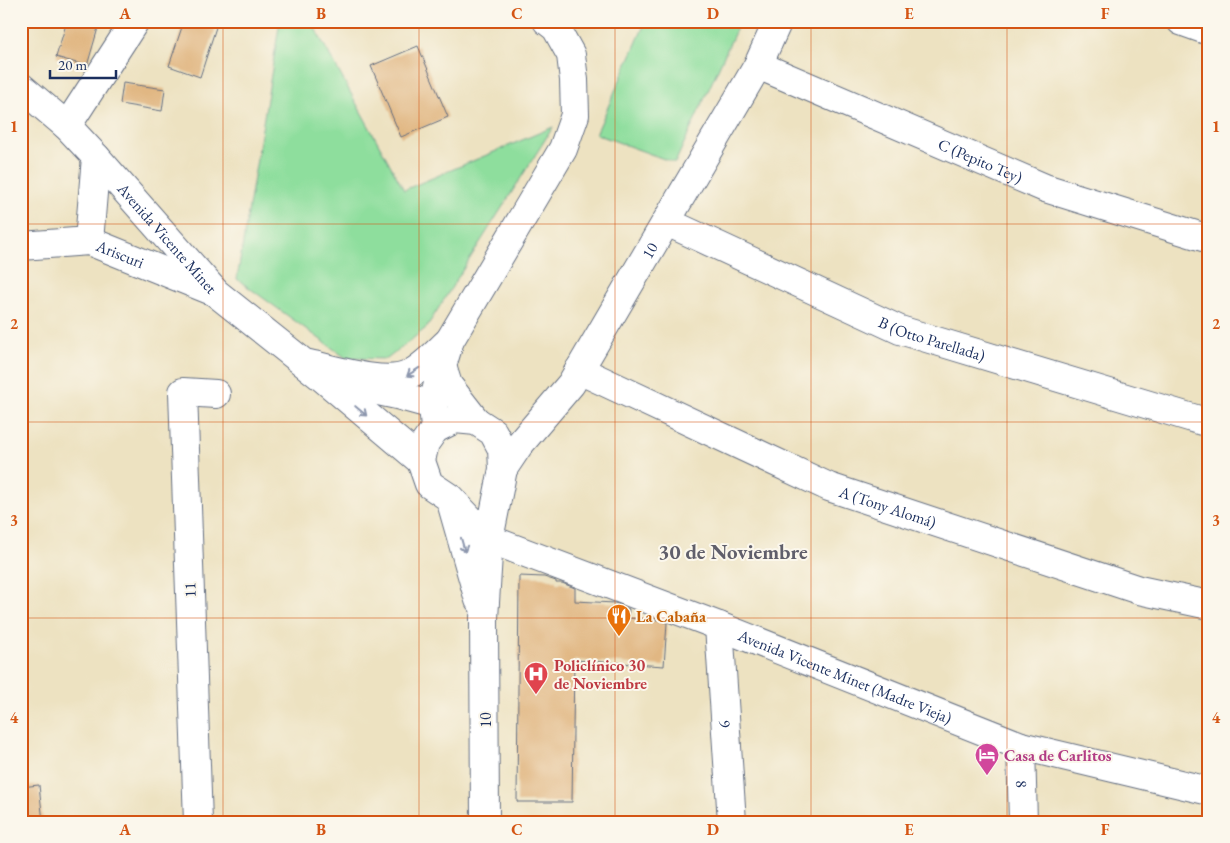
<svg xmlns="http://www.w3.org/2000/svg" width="1230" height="843" font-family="'EB Garamond',serif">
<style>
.green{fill:#8ede9d;stroke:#54867e}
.building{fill:#e1b783}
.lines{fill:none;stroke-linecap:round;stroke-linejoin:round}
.minor-casing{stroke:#646e81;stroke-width:30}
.major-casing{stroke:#646e81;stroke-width:30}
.minor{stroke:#fff;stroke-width:28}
.major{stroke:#fff;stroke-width:28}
.oneway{stroke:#8d97ae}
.grid{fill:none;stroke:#d45514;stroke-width:1;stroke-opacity:0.55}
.labels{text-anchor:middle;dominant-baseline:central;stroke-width:4;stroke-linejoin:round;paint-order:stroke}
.street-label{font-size:16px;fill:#1b2f5e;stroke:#fbf7ec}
.food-label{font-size:16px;font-weight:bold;fill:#c56008;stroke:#fbf7ec;text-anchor:start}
.health-label{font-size:16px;font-weight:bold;fill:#be3a42;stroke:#fbf7ec;text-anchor:start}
.hotel-label{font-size:16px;font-weight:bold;fill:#b23c85;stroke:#fbf7ec;text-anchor:start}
.district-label{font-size:21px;font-weight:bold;fill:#605f6b;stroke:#fbf7ec}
.neatline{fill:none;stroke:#d45514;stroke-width:2}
.grid-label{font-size:16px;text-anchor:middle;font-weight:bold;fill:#d45514}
</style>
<rect width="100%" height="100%" fill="#fbf7ec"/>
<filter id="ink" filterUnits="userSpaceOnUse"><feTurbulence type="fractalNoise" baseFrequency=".02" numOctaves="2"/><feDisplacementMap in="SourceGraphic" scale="10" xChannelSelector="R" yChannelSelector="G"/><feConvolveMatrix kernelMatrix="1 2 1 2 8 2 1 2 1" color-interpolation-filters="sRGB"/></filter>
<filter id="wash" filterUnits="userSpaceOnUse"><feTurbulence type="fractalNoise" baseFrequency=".0096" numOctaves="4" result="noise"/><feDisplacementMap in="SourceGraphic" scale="20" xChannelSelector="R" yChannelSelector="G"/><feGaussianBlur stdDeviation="1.12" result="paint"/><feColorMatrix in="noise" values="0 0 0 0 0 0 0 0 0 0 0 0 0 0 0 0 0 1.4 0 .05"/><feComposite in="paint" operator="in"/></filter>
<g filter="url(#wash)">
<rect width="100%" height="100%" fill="#ede2c1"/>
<g class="green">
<polygon points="280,21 311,21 404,190 553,127 426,328 387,359 346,358 237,279"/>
<polygon points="646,21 740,21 675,163 596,134"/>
</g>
<g id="blocks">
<g class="building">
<polygon points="67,21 100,21 87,66 56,57"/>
<polygon points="184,21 218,21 200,77 169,66"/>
<polygon points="418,46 448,117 401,137 371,66"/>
<polygon points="123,83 165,89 162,111 120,104"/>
<polygon points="519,576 544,577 556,581 556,583 562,583 575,588 575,601 615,603 629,609 628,618 660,620 667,623 664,666 574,660 572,802 517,802"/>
<polygon points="39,785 43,822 21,822 21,787"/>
</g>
</g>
</g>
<g filter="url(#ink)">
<use href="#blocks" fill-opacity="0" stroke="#646e81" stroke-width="1"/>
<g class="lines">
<defs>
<g id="minor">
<polyline points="1181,21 1209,31"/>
<path id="s1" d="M 758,65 L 1045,188 L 1209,239"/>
<path id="s2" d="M 21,87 L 67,126 L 96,157 L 216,293 L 324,379 L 421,461"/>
<polyline points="67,126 135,21"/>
<path id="s3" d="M 667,222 L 900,330 L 1209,423"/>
<polyline points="89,241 96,157"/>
<path id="s4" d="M 21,246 L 89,241 L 210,290"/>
<path d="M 309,364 C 333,369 385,386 408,375 C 424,367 437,352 450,340"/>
<path id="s5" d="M 579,370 L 829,487 L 1139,590 L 1209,605"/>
<polyline points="364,388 397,395 433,405"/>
<path id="s6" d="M 503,469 L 519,445 L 571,384 L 758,65 L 778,21"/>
<path id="s7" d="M 719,626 L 732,822"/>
<path id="s8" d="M 1021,746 L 1023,822"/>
<polyline points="198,822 183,392 216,394"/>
</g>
<g id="major">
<polyline points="442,366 448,385 476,421"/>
<polyline points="435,429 433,405 442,366 450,340 563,149 575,115 574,80 571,55 556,28 547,21"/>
<polyline points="451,502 479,600"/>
<path id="s9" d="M 485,822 L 484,618 L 489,539 L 503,469 L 502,449 L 493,432 L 476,421 L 455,419 L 435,429 L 425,443 L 421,461 L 429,484 L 450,498 L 489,539 L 719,626 L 1021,746 L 1209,791"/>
</g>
</defs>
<use href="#minor" class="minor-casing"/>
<use href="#major" class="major-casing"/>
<use href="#minor" class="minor"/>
<use href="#major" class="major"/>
</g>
<defs><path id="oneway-shaft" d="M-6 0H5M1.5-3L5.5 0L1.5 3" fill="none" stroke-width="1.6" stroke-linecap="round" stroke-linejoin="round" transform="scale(1.25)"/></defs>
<g class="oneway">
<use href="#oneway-shaft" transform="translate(413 372) rotate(147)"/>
<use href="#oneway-shaft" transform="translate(361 411) rotate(40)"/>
<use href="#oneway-shaft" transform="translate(463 545) rotate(74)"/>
</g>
</g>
<path class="grid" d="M 223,21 L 223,822M 419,21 L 419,822M 615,21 L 615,822M 811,21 L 811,822M 1007,21 L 1007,822M 21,224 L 1209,224M 21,422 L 1209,422M 21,618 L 1209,618"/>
<defs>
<symbol id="restaurant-pin" viewBox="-11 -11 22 30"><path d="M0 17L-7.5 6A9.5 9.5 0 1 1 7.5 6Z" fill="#e8710a" stroke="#fbf7ec"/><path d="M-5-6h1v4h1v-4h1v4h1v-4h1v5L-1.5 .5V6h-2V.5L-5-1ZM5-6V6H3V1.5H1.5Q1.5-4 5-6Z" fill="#fff"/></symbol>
<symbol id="hospital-pin" viewBox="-11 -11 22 30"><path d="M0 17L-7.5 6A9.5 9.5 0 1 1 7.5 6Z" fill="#e0444e" stroke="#fbf7ec"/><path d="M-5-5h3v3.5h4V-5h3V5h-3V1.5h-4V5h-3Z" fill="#fff"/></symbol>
<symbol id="hotel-pin" viewBox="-11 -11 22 30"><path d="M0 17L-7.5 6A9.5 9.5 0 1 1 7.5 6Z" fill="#d1479c" stroke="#fbf7ec"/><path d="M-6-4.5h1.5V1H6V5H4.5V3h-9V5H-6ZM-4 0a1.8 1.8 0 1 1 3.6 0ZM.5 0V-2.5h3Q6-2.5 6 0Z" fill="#fff"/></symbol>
</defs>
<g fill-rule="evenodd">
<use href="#restaurant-pin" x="605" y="602" width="28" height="38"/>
<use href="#hospital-pin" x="522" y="660" width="28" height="38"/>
<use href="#hotel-pin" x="973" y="741" width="28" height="38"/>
</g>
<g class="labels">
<g class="street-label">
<text stroke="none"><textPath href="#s1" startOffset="242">C (Pepito Tey)</textPath></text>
<text stroke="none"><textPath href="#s2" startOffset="211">Avenida Vicente Minet</textPath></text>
<text stroke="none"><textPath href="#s6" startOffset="264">10</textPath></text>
<text stroke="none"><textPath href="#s4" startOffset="102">Ariscuri</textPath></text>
<text stroke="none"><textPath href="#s3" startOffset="290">B (Otto Parellada)</textPath></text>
<text stroke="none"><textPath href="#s5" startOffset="338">A (Tony Alomá)</textPath></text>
<text transform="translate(190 590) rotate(-92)">11</text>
<text stroke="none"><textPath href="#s9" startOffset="981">Avenida Vicente Minet (Madre Vieja)</textPath></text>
<text transform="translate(485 720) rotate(-90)">10</text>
<text stroke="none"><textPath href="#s7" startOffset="98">9</textPath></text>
<text stroke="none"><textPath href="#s8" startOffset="38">8</textPath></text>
</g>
<g class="food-label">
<text x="636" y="616">La Cabaña</text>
</g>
<g class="health-label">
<text x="554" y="665">Policlínico 30<tspan x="554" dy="18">de Noviembre</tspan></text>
</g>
<g class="hotel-label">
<text x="1004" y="755">Casa de Carlitos</text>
</g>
<g class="district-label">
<text x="733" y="551">30 de Noviembre</text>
</g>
</g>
<rect width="1230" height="843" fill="none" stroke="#fbf7ec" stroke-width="55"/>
<path d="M50 70v8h66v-8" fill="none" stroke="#1b2f5e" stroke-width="2.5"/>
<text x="58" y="70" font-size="15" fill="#1b2f5e" stroke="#fbf7ec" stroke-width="4" paint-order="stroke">20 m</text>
<rect x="28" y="28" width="1174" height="788" class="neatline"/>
<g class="grid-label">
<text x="125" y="19">A</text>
<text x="321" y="19">B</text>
<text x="517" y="19">C</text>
<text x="713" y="19">D</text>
<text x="909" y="19">E</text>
<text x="1105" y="19">F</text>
<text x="14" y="132">1</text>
<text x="1216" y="132">1</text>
<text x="14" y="329">2</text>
<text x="1216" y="329">2</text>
<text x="14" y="526">3</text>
<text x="1216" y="526">3</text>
<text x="14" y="723">4</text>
<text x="1216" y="723">4</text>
<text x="125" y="835">A</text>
<text x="321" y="835">B</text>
<text x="517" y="835">C</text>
<text x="713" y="835">D</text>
<text x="909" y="835">E</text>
<text x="1105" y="835">F</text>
</g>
</svg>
